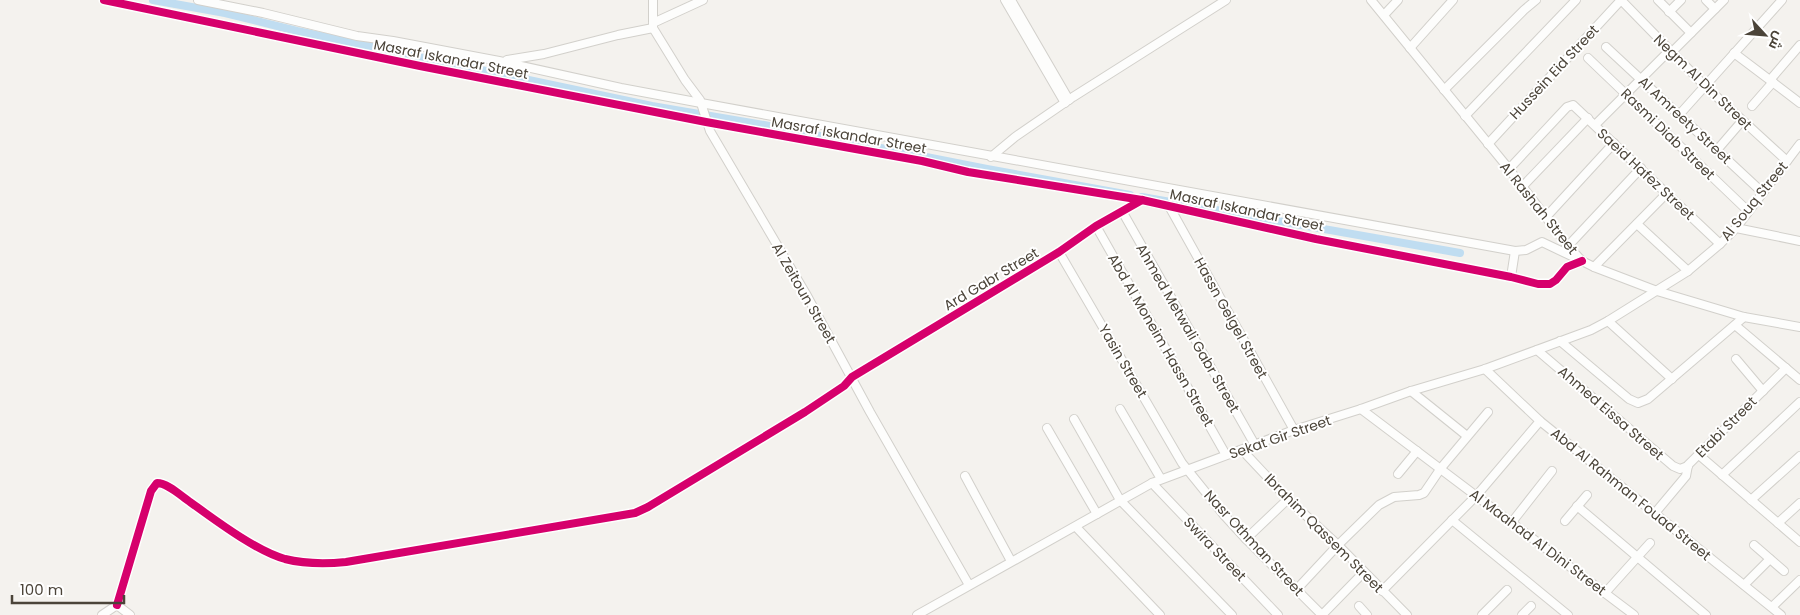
<svg xmlns="http://www.w3.org/2000/svg" width="1800" height="615" font-family="Poppins,Cairo,sans-serif">
<style>
.lines{fill:none;stroke-linecap:round;stroke-linejoin:round}
.canal{stroke:#c0ddf1;stroke-width:8}
.minor-casing{stroke:#d2d0cb;stroke-width:10}
.minor{stroke:#fdfdfc;stroke-width:8}
.cycleway-casing{stroke:#fff;stroke-width:11}
.cycleway{stroke:#d6006c;stroke-width:8}
.labels{text-anchor:middle;dominant-baseline:central;stroke-width:4;stroke-linejoin:round;paint-order:stroke}
.street-label{font-size:14px;fill:#4b4439;stroke:#fff}
</style>
<rect width="100%" height="100%" fill="#f4f2ee"/>
<g class="lines">
<g class="canal">
<polyline points="153,0 225,13 297,31 652,106 764,125 987,169 1130,195"/>
<polyline points="1142,197 1460,253"/>
</g>
<defs>
<g id="minor">
<polyline points="104,0 420,66 706,122 922,161 968,172 1142,200 1316,239 1511,277 1538,284 1550,284 1556,280 1567,267 1582,261"/>
<polyline points="198,0 263,13 357,36 393,41 499,61 621,88 701,103 1515,251 1526,250 1542,242 1582,261"/>
<polyline points="653,0 653,28 685,80 700,100 710,131 806,294 870,412 969,585"/>
<polyline points="1005,0 1065,103"/>
<polyline points="1011,0 1069,100"/>
<polyline points="1371,0 1509,169 1568,246 1582,261 1594,267 1657,291 1744,317 1800,327"/>
<polyline points="1621,0 1705,86 1787,161"/>
<polyline points="1658,0 1691,33"/>
<polyline points="1706,0 1715,9"/>
<polyline points="1669,12 1681,0"/>
<polyline points="1384,15 1398,0"/>
<polyline points="653,23 703,0"/>
<polyline points="1606,47 1763,193"/>
<polyline points="1410,48 1453,0"/>
<polyline points="1671,53 1724,0"/>
<polyline points="1734,53 1800,103"/>
<polyline points="1588,58 1748,211"/>
<polyline points="507,60 544,54 618,35 653,28"/>
<polyline points="1770,80 1800,45"/>
<polyline points="1444,90 1524,10 1536,0"/>
<polyline points="1752,106 1773,82"/>
<polyline points="1679,115 1782,0"/>
<polyline points="1465,116 1576,0"/>
<polyline points="1595,125 1669,51"/>
<polyline points="1488,144 1621,0"/>
<polyline points="1717,150 1742,121"/>
<polyline points="991,157 1015,137 1073,97 1226,0"/>
<polyline points="1509,169 1567,107 1573,105 1720,244"/>
<polyline points="1522,187 1588,118"/>
<polyline points="1169,206 1294,430"/>
<polyline points="1122,211 1255,445"/>
<polyline points="1546,217 1614,143"/>
<polyline points="1637,224 1688,271"/>
<polyline points="1096,226 1226,455"/>
<polyline points="1736,228 1800,241"/>
<polyline points="1568,246 1641,168"/>
<polyline points="1059,252 1182,463 1224,515 1246,539 1322,615"/>
<polyline points="1594,267 1667,193"/>
<polyline points="1511,277 1515,251"/>
<polyline points="1608,321 1672,379"/>
<polyline points="1735,325 1800,380"/>
<polyline points="1560,341 1629,399 1638,403 1648,399 1744,317"/>
<polyline points="1537,350 1673,466 1680,469 1688,466"/>
<polyline points="1736,359 1763,391"/>
<polyline points="1485,369 1540,421 1781,615"/>
<polyline points="1411,391 1467,436"/>
<polyline points="1120,409 1161,479"/>
<polyline points="1361,409 1634,615"/>
<polyline points="1074,419 1120,500 1232,615"/>
<polyline points="1047,428 1097,514"/>
<polyline points="1242,450 1288,499 1338,545 1407,615"/>
<polyline points="1699,455 1800,542"/>
<polyline points="1398,474 1417,451"/>
<polyline points="1722,475 1800,402"/>
<polyline points="965,476 1011,561"/>
<polyline points="1152,483 1278,615"/>
<polyline points="1751,500 1800,456"/>
<polyline points="1577,506 1706,615"/>
<polyline points="1655,513 1686,476 1688,465 1786,368"/>
<polyline points="1452,520 1568,615"/>
<polyline points="1565,521 1587,495"/>
<polyline points="1512,522 1552,471"/>
<polyline points="1778,523 1800,503"/>
<polyline points="1076,527 1160,615"/>
<polyline points="1246,539 1288,499"/>
<polyline points="1754,545 1784,571"/>
<polyline points="1744,585 1770,559"/>
<polyline points="1297,589 1338,545 1379,505 1394,497 1419,495 1424,493 1441,468 1488,412"/>
<polyline points="1382,591 1477,495 1540,421"/>
<polyline points="1605,593 1650,543"/>
<path d="M 117,605 L 151,491 L 157,483 C 168,483 181,496 190,502 C 215,520 256,551 285,559 C 305,564 326,564 346,562 L 635,513 L 648,507 L 805,412 L 844,386 L 852,377 L 1059,252 L 1096,226 L 1142,200"/>
<polyline points="117,605 130,615"/>
<polyline points="1359,606 1367,615"/>
<polyline points="1772,607 1800,580"/>
<polyline points="102,615 117,605"/>
<polyline points="917,615 1152,483 1294,430 1361,409 1411,391 1485,369 1591,330 1608,321 1688,271 1720,244 1736,228 1800,144"/>
<polyline points="1322,615 1364,572"/>
<polyline points="1482,615 1507,590"/>
<polyline points="1522,615 1531,606"/>
</g>
</defs>
<use href="#minor" class="minor-casing"/>
<use href="#minor" class="minor"/>
<defs>
<g id="cycleway">
<polyline points="104,0 420,66 706,122 922,161 968,172 1142,200 1316,239 1511,277 1538,284 1550,284 1556,280 1567,267 1582,261"/>
<path d="M 117,605 L 151,491 L 157,483 C 168,483 181,496 190,502 C 215,520 256,551 285,559 C 305,564 326,564 346,562 L 635,513 L 648,507 L 805,412 L 844,386 L 852,377 L 1059,252 L 1096,226 L 1142,200"/>
</g>
</defs>
<use href="#cycleway" class="cycleway-casing"/>
<use href="#cycleway" class="cycleway"/>
</g>
<g class="labels">
<g class="street-label">
<text transform="translate(451 59) rotate(11)">Masraf Iskandar Street</text>
<text transform="translate(1554 72) rotate(-47)">Hussein Eid Street</text>
<text transform="translate(1703 82) rotate(44)">Negm Al Din Street</text>
<text transform="translate(1685 120) rotate(43)">Al Amreety Street</text>
<text transform="translate(1668 134) rotate(44)">Rasmi Diab Street</text>
<text transform="translate(849 135) rotate(10)">Masraf Iskandar Street</text>
<text transform="translate(1646 174) rotate(43)">Saeid Hafez Street</text>
<text transform="translate(1754 201) rotate(-51)">Al Souq Street</text>
<text transform="translate(1539 208) rotate(51)">Al Rashah Street</text>
<text transform="translate(1247 210) rotate(12)">Masraf Iskandar Street</text>
<text transform="translate(991 279) rotate(-31)">Ard Gabr Street</text>
<text transform="translate(804 293) rotate(60)">Al Zeitoun Street</text>
<text transform="translate(1231 318) rotate(61)">Hassn Gelgel Street</text>
<text transform="translate(1188 328) rotate(60)">Ahmed Metwali Gabr Street</text>
<text transform="translate(1161 340) rotate(60)">Abd Al Moneim Hassn Street</text>
<text transform="translate(1123 361) rotate(60)">Yasin Street</text>
<text transform="translate(1611 413) rotate(41)">Ahmed Eissa Street</text>
<text transform="translate(1726 427) rotate(-45)">Etabi Street</text>
<text transform="translate(1280 437) rotate(-19)">Sekat Gir Street</text>
<text transform="translate(1631 494) rotate(39)">Abd Al Rahman Fouad Street</text>
<text transform="translate(1324 533) rotate(45)">Ibrahim Qassem Street</text>
<text transform="translate(1538 542) rotate(37)">Al Maahad Al Dini Street</text>
<text transform="translate(1254 543) rotate(47)">Nasr Othman Street</text>
<text transform="translate(1215 549) rotate(46)">Swira Street</text>
</g>
</g>
<g transform="translate(1765 35) rotate(116)" stroke="#ffffff" stroke-width="4" paint-order="stroke">
<path d="M0-4L9 19L0 12L-9 19Z" fill="#4b4439"/>
<text y="-8" font-size="14" font-weight="bold" text-anchor="middle" fill="#4b4439">ش</text>
</g>
<path d="M12 595v8h112v-8" fill="none" stroke="#4b4439" stroke-width="2.5"/>
<text x="20" y="595" font-size="15" fill="#4b4439" stroke="#ffffff" stroke-width="4" paint-order="stroke">100 m</text>
</svg>
